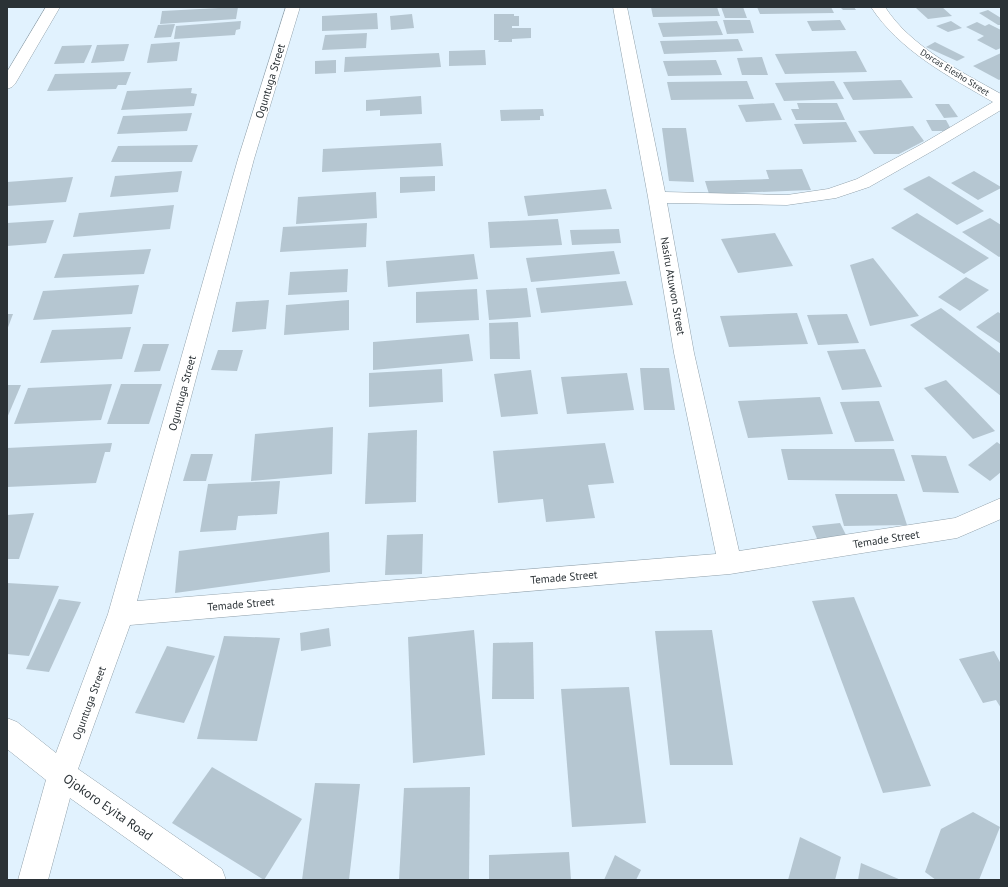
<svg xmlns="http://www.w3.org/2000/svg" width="1008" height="887" font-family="'PT Sans',sans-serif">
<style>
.building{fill:#b5c6d1}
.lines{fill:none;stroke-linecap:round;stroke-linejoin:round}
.street-casing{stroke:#92a2ac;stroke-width:1}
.street{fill:#fff;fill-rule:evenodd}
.labels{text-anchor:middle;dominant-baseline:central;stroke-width:3;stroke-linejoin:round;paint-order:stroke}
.far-street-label{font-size:9px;fill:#2b3236;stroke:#fff}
.street-label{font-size:11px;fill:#2b3236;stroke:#fff}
.near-street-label{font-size:13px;fill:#2b3236;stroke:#fff}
</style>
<rect width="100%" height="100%" fill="#e1f2fe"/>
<g class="building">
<polygon points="238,7 236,19 160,24 162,11"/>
<polygon points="651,7 717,7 720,16 653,17"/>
<polygon points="721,7 743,7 747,18 725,18"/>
<polygon points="757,7 831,7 834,13 760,14"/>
<polygon points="840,7 854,7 856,10 843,10"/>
<polygon points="925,7 942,7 952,16 928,19 916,8"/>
<polygon points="988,10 1001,18 1001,25 998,25 979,13"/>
<polygon points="377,13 378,29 322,31 322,16"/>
<polygon points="412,14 414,28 391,30 390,16"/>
<polygon points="494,14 514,14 514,16 519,16 519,26 512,26 512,28 531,28 531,38 512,39 512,42 498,42 499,40 494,40"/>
<polygon points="723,20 750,20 754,33 727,34"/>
<polygon points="840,20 846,30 812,31 807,21"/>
<polygon points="241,21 240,29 236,30 235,35 174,39 176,26"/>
<polygon points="717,21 723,35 663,37 658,23"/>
<polygon points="951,21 962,28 948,32 936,26"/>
<polygon points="977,22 985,26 989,24 1001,30 1001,48 996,50 977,40 984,36 966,27"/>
<polygon points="175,24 171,37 154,38 158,25"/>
<polygon points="367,33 366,48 322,50 325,35"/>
<polygon points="738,39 743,51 664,54 660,41"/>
<polygon points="180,42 177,61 147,63 151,44"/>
<polygon points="935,42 965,57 957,61 926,47"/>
<polygon points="129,44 124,61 91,63 97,45"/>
<polygon points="92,45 84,63 54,64 62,46"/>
<polygon points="485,50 486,65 449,66 449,51"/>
<polygon points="856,51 867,72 785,74 775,54"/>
<polygon points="439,53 441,67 344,72 345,57"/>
<polygon points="1001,53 1001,79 999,80 973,66"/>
<polygon points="762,57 768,75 742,75 737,58"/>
<polygon points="336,60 336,73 315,74 315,61"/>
<polygon points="716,60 722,75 668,76 663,61"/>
<polygon points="131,72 126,85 118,85 116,89 47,91 55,74"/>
<polygon points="901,80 913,98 853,100 843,82"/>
<polygon points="747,81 754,99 671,100 667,82"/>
<polygon points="834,81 844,99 784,101 775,83"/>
<polygon points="192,88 191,93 197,94 194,106 121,110 127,91"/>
<polygon points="421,96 422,114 380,116 380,110 366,111 366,100"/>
<polygon points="774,103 782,120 746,122 738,105"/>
<polygon points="797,103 837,103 845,120 796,120 791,109 799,109"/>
<polygon points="935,104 949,104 958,117 944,118"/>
<polygon points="543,109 544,116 540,116 540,120 501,121 500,110"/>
<polygon points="192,113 187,131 117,134 123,116"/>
<polygon points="926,120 946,120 952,131 932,131"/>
<polygon points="846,122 857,142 803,144 794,124"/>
<polygon points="913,126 924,141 899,154 874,154 858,131"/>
<polygon points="662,128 686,128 694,182 669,181"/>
<polygon points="441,143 443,166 322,172 323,149"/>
<polygon points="198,145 192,162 111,162 118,146"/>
<polygon points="802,169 811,190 709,194 705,181 769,179 766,170"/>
<polygon points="182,171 178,192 110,197 115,176"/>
<polygon points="974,171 1001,187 1001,188 978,200 951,183"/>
<polygon points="435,176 435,191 400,193 400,177"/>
<polygon points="929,176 984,211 957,225 903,189"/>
<polygon points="73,177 66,202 7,206 7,182"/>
<polygon points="606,189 612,209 528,216 524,196"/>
<polygon points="376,192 377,218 296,224 298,197"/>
<polygon points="174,205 170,229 73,237 79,213"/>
<polygon points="917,213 989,258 964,274 891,228"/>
<polygon points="990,218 1001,225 1001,256 999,257 962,232"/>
<polygon points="558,219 562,245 490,248 488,222"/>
<polygon points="54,220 46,243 7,246 7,223"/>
<polygon points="367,223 366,247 280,252 283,227"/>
<polygon points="619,229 621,243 572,245 570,230"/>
<polygon points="775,233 793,266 738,273 721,239"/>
<polygon points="151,249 144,274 54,278 63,254"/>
<polygon points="614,251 620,274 531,282 526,258"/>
<polygon points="474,254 478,279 388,287 386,261"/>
<polygon points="873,258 919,316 870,326 850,265"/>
<polygon points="348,269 347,292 288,295 290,272"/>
<polygon points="966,277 989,290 960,311 938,297"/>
<polygon points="626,281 633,305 541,313 536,288"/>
<polygon points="139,285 132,314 33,320 43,291"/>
<polygon points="527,288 531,317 489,320 486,290"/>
<polygon points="477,289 479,320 416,323 416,292"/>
<polygon points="269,300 266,329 232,332 236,302"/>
<polygon points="349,300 349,330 284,335 286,305"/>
<polygon points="941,308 1001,354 1001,396 910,325"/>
<polygon points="998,312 1001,314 1001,344 976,327"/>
<polygon points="797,313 808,344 729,347 720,316"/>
<polygon points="7,314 13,314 7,330"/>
<polygon points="847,314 859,343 818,345 807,315"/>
<polygon points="518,322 520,359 490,359 489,323"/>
<polygon points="131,327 122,359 40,363 52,330"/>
<polygon points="469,334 473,361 373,370 373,342"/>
<polygon points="143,344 169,344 160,371 134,372"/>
<polygon points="865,349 882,387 842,390 827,351"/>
<polygon points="218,350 243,350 237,371 211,370"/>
<polygon points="640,368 669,368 675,410 644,410"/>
<polygon points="442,369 443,402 369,407 369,373"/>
<polygon points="531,370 538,414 501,417 494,374"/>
<polygon points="627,373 634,410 567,414 561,377"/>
<polygon points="946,380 995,431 973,439 924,388"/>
<polygon points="112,384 101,420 14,424 28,388"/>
<polygon points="121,384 162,384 149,424 107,424"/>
<polygon points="7,385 21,385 7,418"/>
<polygon points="820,397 833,434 748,438 738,401"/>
<polygon points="879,401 894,441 855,442 840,402"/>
<polygon points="333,427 332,474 251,481 255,434"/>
<polygon points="417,430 416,502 365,504 368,433"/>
<polygon points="997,442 1001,445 1001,472 990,481 968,465"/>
<polygon points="112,443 110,452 105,452 96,483 7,487 7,448"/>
<polygon points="605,443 614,483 588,485 595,518 546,522 543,499 498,503 493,451"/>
<polygon points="781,449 894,449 905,481 788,480"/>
<polygon points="191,454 213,454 206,481 183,481"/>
<polygon points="911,455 946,456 959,493 923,492"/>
<polygon points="280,481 277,514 238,516 236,530 200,532 208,484"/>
<polygon points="835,494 897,494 907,525 844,526"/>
<polygon points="34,513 19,559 7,559 7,515"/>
<polygon points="840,523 847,537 818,541 812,526"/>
<polygon points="329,532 330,572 175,593 179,551"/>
<polygon points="423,534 422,574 385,575 387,535"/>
<polygon points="7,583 59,586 29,656 7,654"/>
<polygon points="854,597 931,786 883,793 812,601"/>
<polygon points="59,599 81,602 49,672 26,669"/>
<polygon points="329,628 331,646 301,651 300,633"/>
<polygon points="474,630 485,755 413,763 408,637"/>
<polygon points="712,630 733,765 670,765 655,631"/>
<polygon points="224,636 280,638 257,741 197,739"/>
<polygon points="533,642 534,699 492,699 493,643"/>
<polygon points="167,646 215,656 184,723 135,713"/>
<polygon points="994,651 1001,664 1001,708 996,700 983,703 959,659"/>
<polygon points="629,687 646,823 572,827 561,689"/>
<polygon points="212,767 302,819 264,880 172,823"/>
<polygon points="315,783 360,784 349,880 302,880"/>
<polygon points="470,787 469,880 399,880 404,788"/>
<polygon points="973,812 1000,827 979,880 936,880 925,872 941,829"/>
<polygon points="800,837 841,857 835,880 788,880"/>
<polygon points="569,852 571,880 489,880 489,855"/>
<polygon points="615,855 641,870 636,880 604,880"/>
<polygon points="861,863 901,880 858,880"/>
</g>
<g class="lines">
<defs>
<g id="street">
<polygon points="46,7 60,7 15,84 12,87 7,89 7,72"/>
<path d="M 286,7 L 300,7 L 254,159 L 137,601 L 716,554 L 674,353 L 648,197 L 613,7 L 627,7 L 665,192 L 787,195 L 828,189 L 857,179 L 922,144 L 993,102 C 948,76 900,51 871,7 L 885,7 C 911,47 960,71 1001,94 L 1001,110 L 934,150 L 869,187 L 836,198 L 787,205 L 667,203 L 694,353 L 739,551 L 955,518 L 1001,498 L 1001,519 L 957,538 L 730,574 L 130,625 L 78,769 L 222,869 L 226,880 L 185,880 L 70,798 L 48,880 L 18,880 L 46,780 L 7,749 L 7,718 L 17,722 L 56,753 L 108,614 L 238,159 Z"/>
</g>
</defs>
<use href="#street" class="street-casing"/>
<use href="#street" class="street"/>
</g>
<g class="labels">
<g class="far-street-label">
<text transform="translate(955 72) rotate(32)">Dorcas Elesho Street</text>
</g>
<g class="street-label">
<text transform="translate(270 81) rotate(-73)">Oguntuga Street</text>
<text transform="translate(673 286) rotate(80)">Nasiru Atuwon Street</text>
<text transform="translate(182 393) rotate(-75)">Oguntuga Street</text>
<text transform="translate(886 539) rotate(-9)">Temade Street</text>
<text transform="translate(564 577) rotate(-5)">Temade Street</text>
<text transform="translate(241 604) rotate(-5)">Temade Street</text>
<text transform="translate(89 703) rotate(-70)">Oguntuga Street</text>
</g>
<g class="near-street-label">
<text transform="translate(108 807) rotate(35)">Ojokoro Eyita Road</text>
</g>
</g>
<rect width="1008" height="887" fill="none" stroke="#2b3236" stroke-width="16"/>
</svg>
